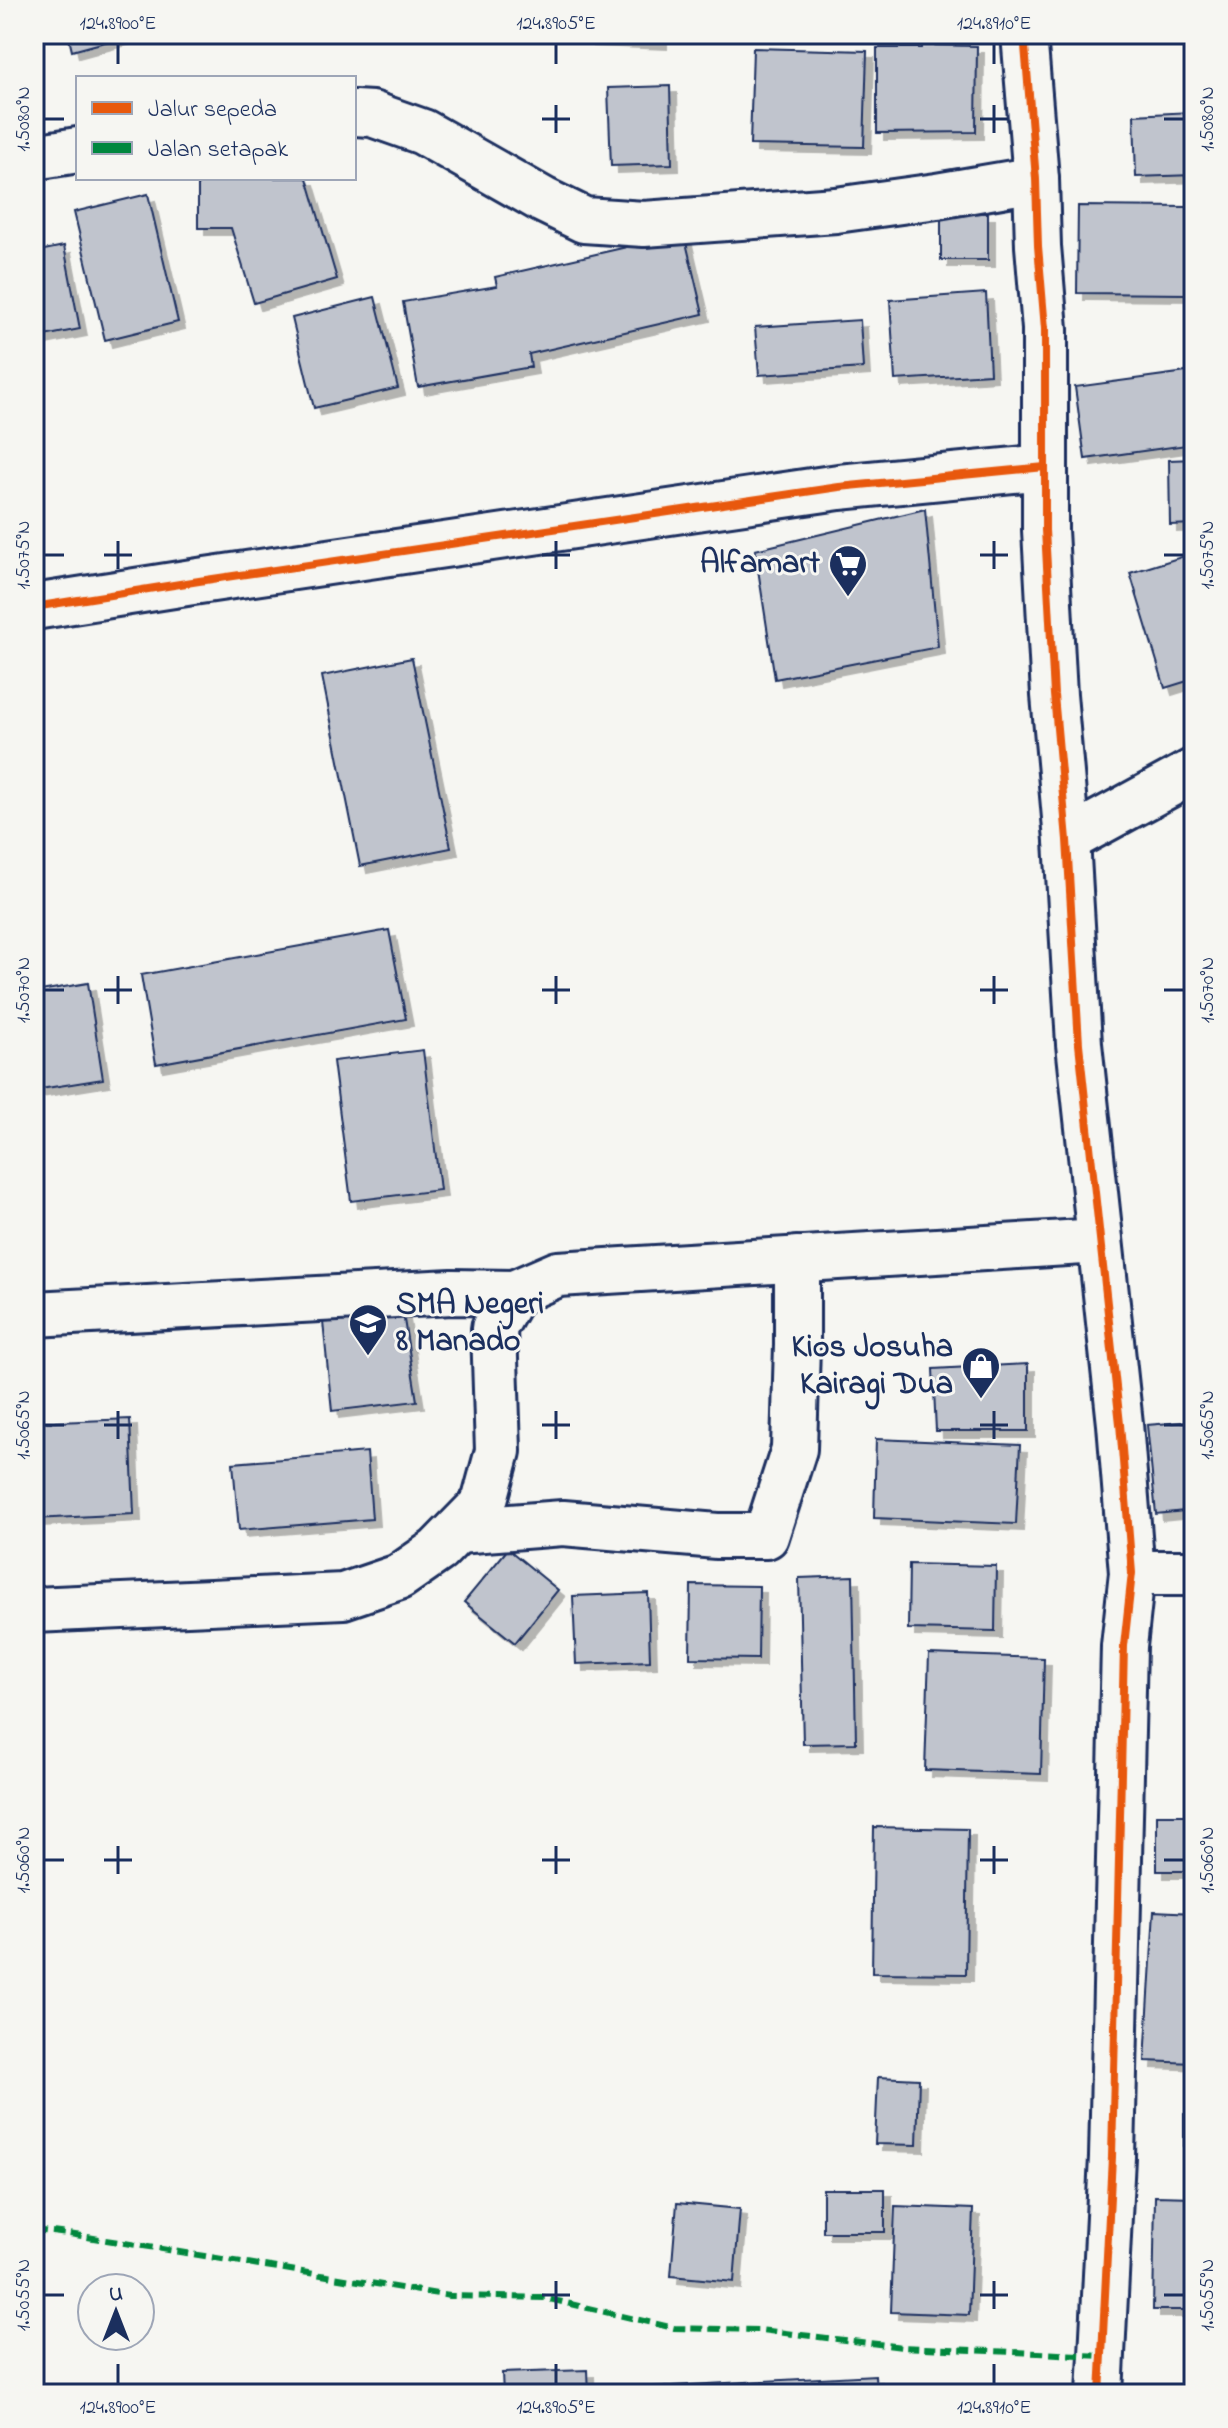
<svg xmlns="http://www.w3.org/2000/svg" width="1228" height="2428" font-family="'Indie Flower',sans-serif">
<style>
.building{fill:#c0c4cd;stroke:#1b2f5e;stroke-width:2;filter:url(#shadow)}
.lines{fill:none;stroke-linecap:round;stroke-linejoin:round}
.minor-casing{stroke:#1b2f5e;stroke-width:50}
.minor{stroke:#f6f6f2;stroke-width:44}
.quiet{stroke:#00873e;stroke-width:6;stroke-dasharray:12 6;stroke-linecap:butt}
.cycleway-casing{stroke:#f6f6f2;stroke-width:13}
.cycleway{stroke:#e8590c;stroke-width:8}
.ticks{fill:none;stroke:#1b2f5e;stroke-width:3}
.labels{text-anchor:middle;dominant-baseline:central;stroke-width:6;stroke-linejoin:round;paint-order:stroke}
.poi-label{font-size:32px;font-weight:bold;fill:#1b2f5e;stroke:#f6f6f2;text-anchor:end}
.neatline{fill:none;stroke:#1b2f5e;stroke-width:3}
.ticks-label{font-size:20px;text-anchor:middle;fill:#1b2f5e}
</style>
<defs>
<filter id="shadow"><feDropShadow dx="7" dy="7" stdDeviation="0" flood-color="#0004"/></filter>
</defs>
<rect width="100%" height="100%" fill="#f6f6f2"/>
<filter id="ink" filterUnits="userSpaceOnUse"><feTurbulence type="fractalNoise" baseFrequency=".0125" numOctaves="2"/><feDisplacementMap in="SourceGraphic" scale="16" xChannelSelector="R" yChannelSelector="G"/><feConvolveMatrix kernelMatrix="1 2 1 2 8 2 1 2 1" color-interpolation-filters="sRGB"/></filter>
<g filter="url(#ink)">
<g class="building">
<polygon points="68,34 126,34 127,36 72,51"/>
<polygon points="586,34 660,34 660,42 586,39"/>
<polygon points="922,45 977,46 976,132 877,133 877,48 922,48"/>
<polygon points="753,48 867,51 864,147 750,145"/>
<polygon points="670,86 672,164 611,166 608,88"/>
<polygon points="1191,112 1194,175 1136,177 1134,115"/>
<polygon points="198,178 307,178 337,279 254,303 231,228 198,228"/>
<polygon points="148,194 178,322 105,340 74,212"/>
<polygon points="1078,206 1189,207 1188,294 1077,293"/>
<rect x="941" y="213" width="47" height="47"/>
<polygon points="684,234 703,314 529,354 531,367 418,387 403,302 497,286 495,277"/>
<polygon points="64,246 80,329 34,338 34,252"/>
<polygon points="986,293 990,374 895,380 890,300"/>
<polygon points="375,297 398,388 314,408 292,318"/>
<polygon points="860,320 863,368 759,375 755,327"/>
<polygon points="1194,371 1194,444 1085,459 1075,387"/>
<polygon points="1194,459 1194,524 1170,525 1169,460"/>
<polygon points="925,509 938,647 775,679 755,550"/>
<polygon points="1194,553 1194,679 1165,688 1130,573"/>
<polygon points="412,658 451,848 360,866 322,676"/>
<polygon points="389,930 406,1019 156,1064 141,975"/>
<polygon points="88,983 103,1079 34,1090 34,992"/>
<polygon points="423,1050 440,1190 351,1201 333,1061"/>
<polygon points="402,1307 417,1401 332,1411 322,1312"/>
<polygon points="1028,1364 1028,1431 936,1431 933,1369"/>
<polygon points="130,1419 134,1514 34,1519 34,1423"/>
<polygon points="1194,1421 1194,1510 1156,1514 1147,1425"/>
<polygon points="876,1439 1020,1445 1016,1524 874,1518"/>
<polygon points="367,1452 372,1519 239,1530 233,1463"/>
<polygon points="508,1549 558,1590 515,1643 464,1602"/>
<polygon points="909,1564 996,1566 995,1631 908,1629"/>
<polygon points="853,1576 856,1743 803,1744 799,1578"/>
<polygon points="691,1585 759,1586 758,1659 690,1658"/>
<polygon points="648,1593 650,1661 576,1664 573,1596"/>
<polygon points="929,1654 1044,1658 1041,1774 925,1770"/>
<rect x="1157" y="1815" width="37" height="56"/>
<polygon points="874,1827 968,1829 966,1974 872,1973"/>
<polygon points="1154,1911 1194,1913 1194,2063 1145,2061"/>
<polygon points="878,2077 919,2079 917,2145 875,2144"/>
<rect x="1184" y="2114" width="10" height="71"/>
<rect x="823" y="2189" width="62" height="43"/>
<polygon points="1155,2196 1194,2197 1194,2310 1153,2310"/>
<polygon points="677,2203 740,2209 734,2282 671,2276"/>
<polygon points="895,2206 973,2209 969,2315 891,2312"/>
<polygon points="587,2370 588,2394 503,2394 502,2373"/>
<polygon points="875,2375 876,2394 616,2394 616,2389"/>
</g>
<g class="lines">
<defs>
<g id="minor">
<polyline points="1024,34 1036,179 1038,246 1045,329 1045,530 1054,695 1067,840 1079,1044 1120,1424 1132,1573 1124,1646 1112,2157 1100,2394"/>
<polyline points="354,113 372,114 423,132 543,200 584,220 644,224 836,210 937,196 1036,179"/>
<polyline points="34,157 78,150"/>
<polyline points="34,607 199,581 839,487 1045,467"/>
<polyline points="1067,840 1194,771"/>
<polyline points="34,1314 452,1292 514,1293"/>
<polyline points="457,1531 563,1523 717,1536 766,1536 794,1449 797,1345 797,1259"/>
<polyline points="1132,1573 1194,1573"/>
<polyline points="34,1610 343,1596 399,1577 438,1550 484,1503 498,1451 494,1328 514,1293 558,1274 1100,1241"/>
</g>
</defs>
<use href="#minor" class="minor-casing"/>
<use href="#minor" class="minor"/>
<polyline class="quiet" points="34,2230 69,2234 450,2296 545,2298 674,2328 760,2330 903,2347 1103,2356"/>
<defs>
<g id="cycleway">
<polyline points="1024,34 1036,179 1038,246 1045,329 1045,530 1054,695 1067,840 1079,1044 1120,1424 1132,1573 1124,1646 1112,2157 1100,2394"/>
<polyline points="34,607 199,581 839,487 1045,467"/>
</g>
</defs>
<use href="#cycleway" class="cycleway-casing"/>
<use href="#cycleway" class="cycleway"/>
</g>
</g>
<path class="ticks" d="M 118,44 L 118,64M 556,44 L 556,64M 994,44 L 994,64M 556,105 L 556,133M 994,105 L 994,133M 44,119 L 64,119M 542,119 L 570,119M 980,119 L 1008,119M 1164,119 L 1184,119M 118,541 L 118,569M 556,541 L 556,569M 994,541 L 994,569M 44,555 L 64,555M 104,555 L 132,555M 542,555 L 570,555M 980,555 L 1008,555M 1164,555 L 1184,555M 118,976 L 118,1004M 556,976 L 556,1004M 994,976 L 994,1004M 44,990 L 64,990M 104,990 L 132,990M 542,990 L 570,990M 980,990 L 1008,990M 1164,990 L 1184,990M 118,1411 L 118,1439M 556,1411 L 556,1439M 994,1411 L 994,1439M 44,1425 L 64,1425M 104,1425 L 132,1425M 542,1425 L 570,1425M 980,1425 L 1008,1425M 1164,1425 L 1184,1425M 118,1846 L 118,1874M 556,1846 L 556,1874M 994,1846 L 994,1874M 44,1860 L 64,1860M 104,1860 L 132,1860M 542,1860 L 570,1860M 980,1860 L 1008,1860M 1164,1860 L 1184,1860M 556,2281 L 556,2309M 994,2281 L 994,2309M 44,2295 L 64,2295M 542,2295 L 570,2295M 980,2295 L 1008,2295M 1164,2295 L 1184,2295M 118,2364 L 118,2384M 556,2364 L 556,2384M 994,2364 L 994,2384"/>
<defs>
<symbol id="supermarket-pin" viewBox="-11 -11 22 30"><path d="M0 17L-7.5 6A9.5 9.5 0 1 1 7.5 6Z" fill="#1b2f5e" stroke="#f6f6f2"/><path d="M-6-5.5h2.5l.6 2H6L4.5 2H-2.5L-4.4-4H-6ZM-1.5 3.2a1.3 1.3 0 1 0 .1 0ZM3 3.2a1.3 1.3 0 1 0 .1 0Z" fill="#fff"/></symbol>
<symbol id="school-pin" viewBox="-11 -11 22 30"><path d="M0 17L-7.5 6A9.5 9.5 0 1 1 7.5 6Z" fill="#1b2f5e" stroke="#f6f6f2"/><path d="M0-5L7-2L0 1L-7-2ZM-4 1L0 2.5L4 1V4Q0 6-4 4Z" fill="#fff"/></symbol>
<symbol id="shop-pin" viewBox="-11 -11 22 30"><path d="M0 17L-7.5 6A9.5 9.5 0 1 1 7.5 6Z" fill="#1b2f5e" stroke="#f6f6f2"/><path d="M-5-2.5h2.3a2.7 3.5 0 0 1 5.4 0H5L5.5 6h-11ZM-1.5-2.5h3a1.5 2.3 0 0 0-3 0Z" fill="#fff"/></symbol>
</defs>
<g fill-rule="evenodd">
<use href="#supermarket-pin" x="826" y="542" width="44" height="60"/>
<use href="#school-pin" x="346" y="1301" width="44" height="60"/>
<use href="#shop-pin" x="959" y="1344" width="44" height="60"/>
</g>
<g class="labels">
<g class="poi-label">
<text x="820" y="564">Alfamart</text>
<text x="396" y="1305" text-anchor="start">SMA Negeri<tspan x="396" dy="37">8 Manado</tspan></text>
<text x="953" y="1348">Kios Josuha<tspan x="953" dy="37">Kairagi Dua</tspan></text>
</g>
</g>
<rect width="1228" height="2428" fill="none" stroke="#f6f6f2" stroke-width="88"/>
<rect x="76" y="76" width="280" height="104" fill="#f6f6f2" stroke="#9ea6b7" stroke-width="2"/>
<rect x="92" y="102" width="40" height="12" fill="#e8590c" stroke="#9ea6b7" stroke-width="2"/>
<text x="148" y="116" font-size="24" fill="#1b2f5e">Jalur sepeda</text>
<rect x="92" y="142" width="40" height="12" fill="#00873e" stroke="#9ea6b7" stroke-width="2"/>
<text x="148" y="156" font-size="24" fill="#1b2f5e">Jalan setapak</text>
<g transform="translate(116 2312)"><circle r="38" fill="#f6f6f2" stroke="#9ea6b7" stroke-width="2"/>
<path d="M0-6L14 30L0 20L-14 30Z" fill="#1b2f5e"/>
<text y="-12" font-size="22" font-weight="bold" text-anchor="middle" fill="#1b2f5e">U</text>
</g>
<rect x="44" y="44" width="1140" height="2340" class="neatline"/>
<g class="ticks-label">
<text x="118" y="29">124.8900°E</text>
<text x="556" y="29">124.8905°E</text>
<text x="994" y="29">124.8910°E</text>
<text transform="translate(22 119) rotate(-90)" y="7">1.5080°N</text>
<text transform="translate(1206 119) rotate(-90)" y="7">1.5080°N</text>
<text transform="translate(22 555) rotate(-90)" y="7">1.5075°N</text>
<text transform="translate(1206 555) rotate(-90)" y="7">1.5075°N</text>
<text transform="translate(22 990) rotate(-90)" y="7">1.5070°N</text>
<text transform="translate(1206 990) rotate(-90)" y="7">1.5070°N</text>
<text transform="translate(22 1425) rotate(-90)" y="7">1.5065°N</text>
<text transform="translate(1206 1425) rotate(-90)" y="7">1.5065°N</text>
<text transform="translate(22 1860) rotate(-90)" y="7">1.5060°N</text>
<text transform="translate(1206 1860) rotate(-90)" y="7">1.5060°N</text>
<text transform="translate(22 2295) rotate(-90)" y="7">1.5055°N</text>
<text transform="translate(1206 2295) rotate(-90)" y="7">1.5055°N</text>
<text x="118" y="2413">124.8900°E</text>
<text x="556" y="2413">124.8905°E</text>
<text x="994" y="2413">124.8910°E</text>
</g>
</svg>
